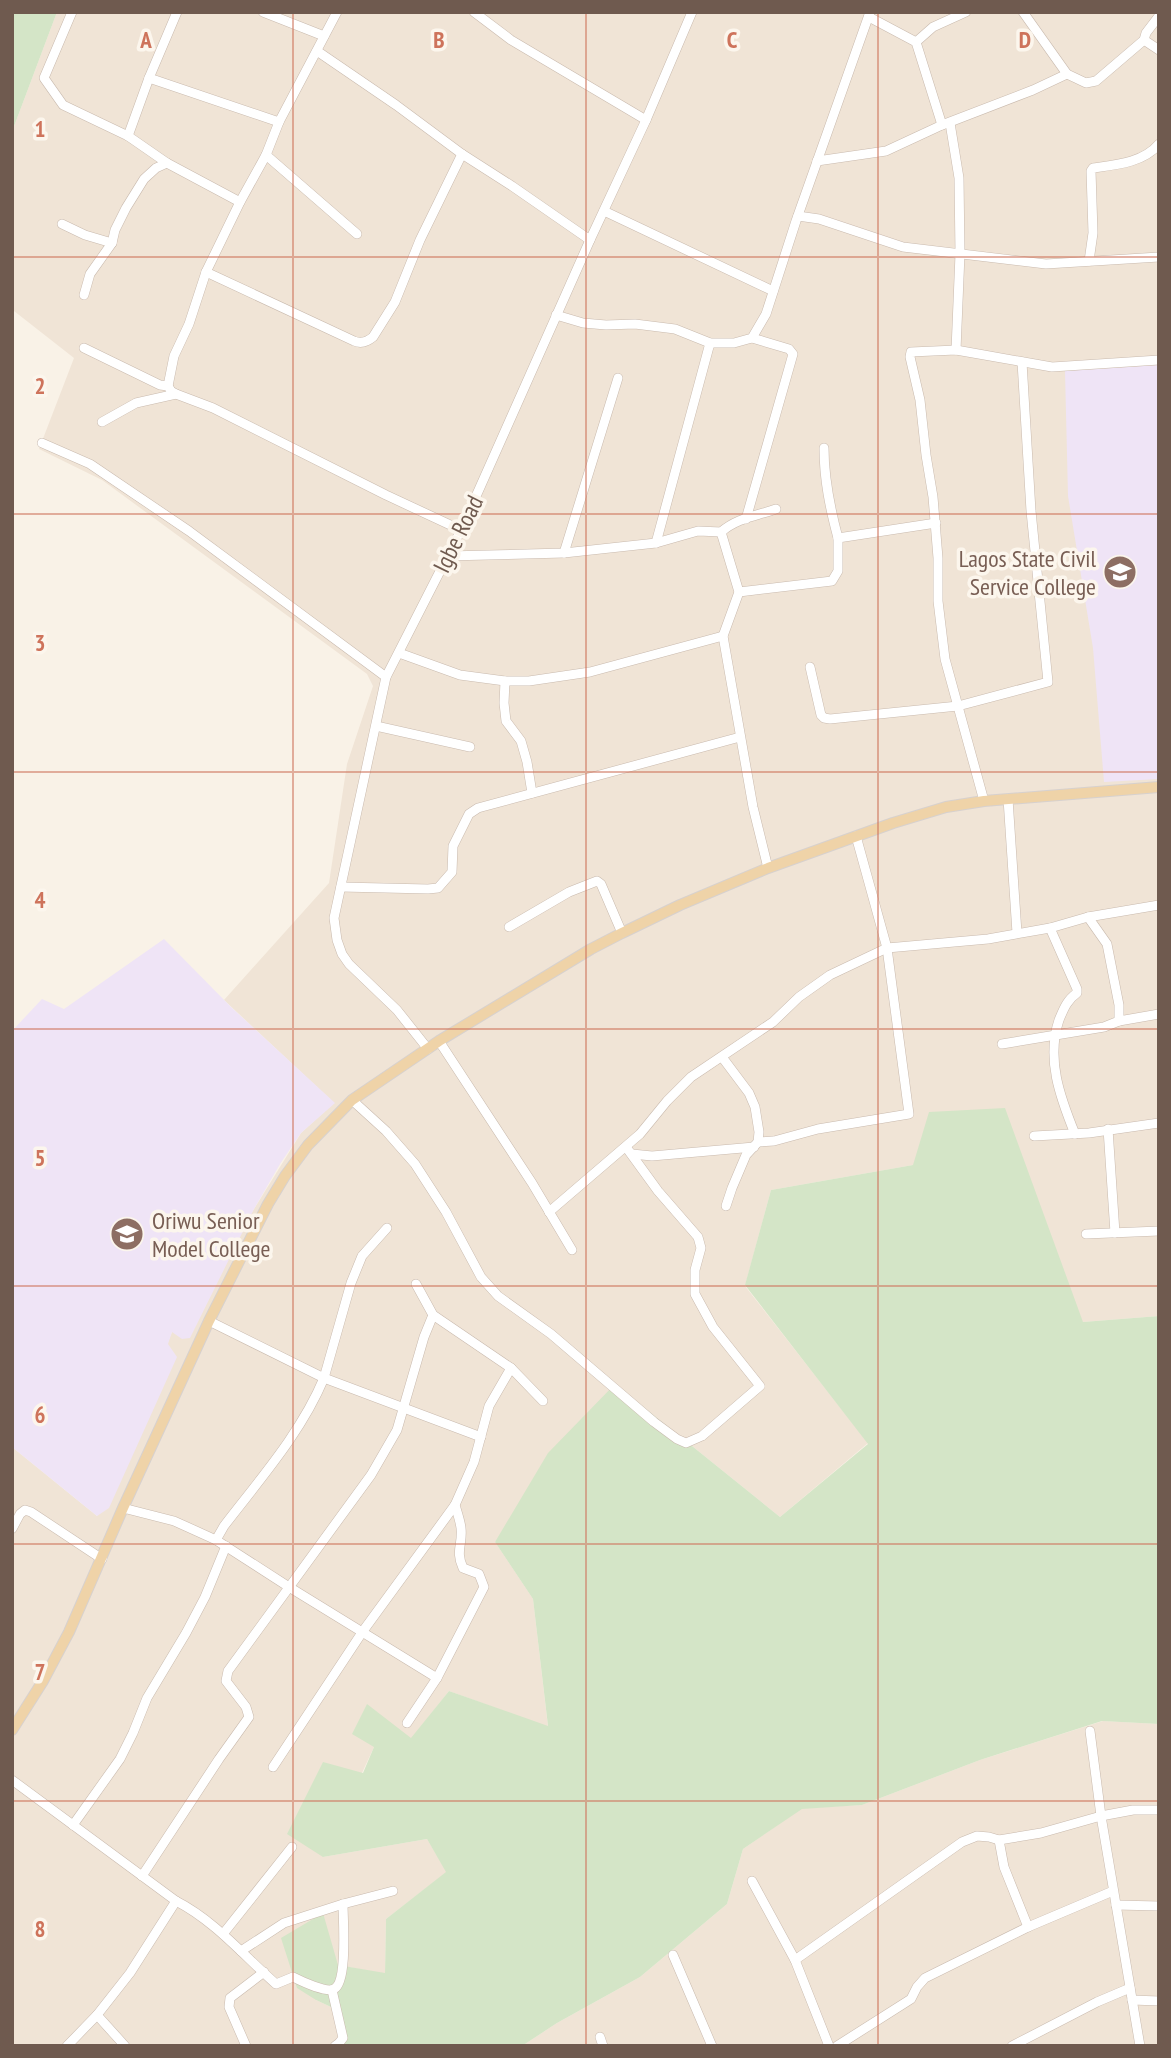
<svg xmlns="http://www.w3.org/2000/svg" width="1171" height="2058" font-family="'PT Sans Narrow',sans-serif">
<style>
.residential{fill:#f0e4d6}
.education{fill:#efe4f6}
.green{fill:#d4e5c7}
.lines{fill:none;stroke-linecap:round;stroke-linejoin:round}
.minor-casing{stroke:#c9baae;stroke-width:10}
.major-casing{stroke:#d7d1ce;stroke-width:12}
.minor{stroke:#fff;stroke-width:9}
.major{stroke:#efd3a8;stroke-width:10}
.grid{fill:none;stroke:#ce735b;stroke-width:2;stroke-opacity:0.55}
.labels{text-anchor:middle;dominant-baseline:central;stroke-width:7;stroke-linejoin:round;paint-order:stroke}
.street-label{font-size:24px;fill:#6f5a4f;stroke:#fcf6ed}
.education-label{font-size:24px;fill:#785e54;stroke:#fcf6ed;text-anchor:end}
.grid-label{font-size:23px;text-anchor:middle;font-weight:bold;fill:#ce735b;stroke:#fcf6ed;stroke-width:7;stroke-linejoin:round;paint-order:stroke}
</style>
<rect width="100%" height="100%" fill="#f9f2e7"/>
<g class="residential">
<polygon points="57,12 1159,12 1159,1316 1083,1322 913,1165 771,1190 745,1286 868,1443 780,1517 615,1384 495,1542 533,1599 548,1727 449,1691 412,1738 374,1747 323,1857 427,1839 447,1872 386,1919 385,1974 338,1965 316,2000 331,2007 343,2046 12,2046 12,1447 97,1516 172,1332 254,1209 301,1133 334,1103 224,1000 329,883 347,764 373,686 367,674 102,480 39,449 74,358 14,311 12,287 12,152 13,129"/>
<polygon points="1103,1721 1159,1724 1159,2046 522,2046 557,2023 640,1977 727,1904 743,1849 802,1808 862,1805 980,1760"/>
</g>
<g class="education">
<polygon points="1159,365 1159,779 1104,782 1093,648 1068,496 1065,371"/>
<polygon points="164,939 231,1007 335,1103 301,1133 280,1164 254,1209 190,1338 182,1339 172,1332 168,1344 177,1357 109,1508 97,1516 12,1447 12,1031 42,999 64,1009"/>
</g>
<g class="green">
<polygon points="12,12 57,12 13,129 12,152"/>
<polygon points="1005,1108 1083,1322 1159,1316 1159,1724 1102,1721 980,1760 862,1805 802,1809 743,1849 727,1904 640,1977 557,2023 522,2046 343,2046 331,2007 316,2000 297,1988 281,1938 323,1913 338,1965 385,1973 386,1919 446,1872 427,1839 323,1857 287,1834 323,1762 363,1773 374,1747 352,1734 367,1704 411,1738 449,1691 548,1726 533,1599 495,1542 548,1453 615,1384 780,1517 868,1444 745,1285 771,1190 913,1165 929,1112"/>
</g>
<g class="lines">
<defs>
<g id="minor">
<polyline points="72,12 44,78 63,105 128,136 167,163 240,202"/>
<polyline points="263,12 324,36"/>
<polyline points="474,12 511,40 646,120"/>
<polyline points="1023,12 1067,74 1086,83 1096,81 1144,40 1146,33 1159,16"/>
<polyline points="869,17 916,42 942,125"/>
<polyline points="1144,40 1159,50"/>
<polyline points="916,42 933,27 966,12"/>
<polyline points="317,51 396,105 462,154 512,186 590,240"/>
<polyline points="149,78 279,122"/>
<polyline points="950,123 959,178 960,254 956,350"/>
<polyline points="128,136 149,78 177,12"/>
<polyline points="266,155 357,234"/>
<polyline points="817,161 886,151 942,125 1033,90 1067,74"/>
<polyline points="604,211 773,291"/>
<polyline points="798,216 819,219 903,247 1046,264 1159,257"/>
<polyline points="62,224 85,235 112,243"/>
<path d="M 1089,261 L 1093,233 L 1091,171 L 1093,168 C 1115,165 1143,163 1159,144"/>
<path d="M 206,272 L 354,341 C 361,344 367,342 373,337 L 395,302 L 420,240 L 462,154"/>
<polyline points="84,295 90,274 112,243 115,230 126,208 144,179 156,168 167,163"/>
<polyline points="556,315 583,323 606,325 635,324 675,329 710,343 734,343 752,338 766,314 796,221 870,12"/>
<polyline points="84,348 160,385 168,386 171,391 176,394 213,408 386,495 461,530"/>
<polyline points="168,386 174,356 189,324 206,272 240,202 266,155 279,122 337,12"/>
<polyline points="102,422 136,403 176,394"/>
<polyline points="42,443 90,464 189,531 386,677"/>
<path d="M 824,448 C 824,480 830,508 838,538"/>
<polyline points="746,519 793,354 789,349 752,338"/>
<polyline points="721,532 739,592 723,636 753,807 768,868"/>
<polyline points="656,543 710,343"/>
<polyline points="564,553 618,378"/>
<path d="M 447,556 L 564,553 L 656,543 L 698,531 L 721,532 C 737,518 756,516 776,509"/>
<polyline points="739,592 832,581 838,571 838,538 936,523"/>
<polyline points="399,653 460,675 505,681 529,681 590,672 723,636"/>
<polyline points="810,667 821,715 824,718 830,719 958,706 1048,682 1031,511 1022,362"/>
<polyline points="505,681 504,703 506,721 521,741 527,762 532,793"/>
<polyline points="376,726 470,747"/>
<polyline points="1008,799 1017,933"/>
<polyline points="984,801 945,659 938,601 938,558 933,497 926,455 920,400 910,357 911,352 956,350 1052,367 1159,360"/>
<polyline points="341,887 428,889 438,888 452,872 453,846 469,814 478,808 740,737"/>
<polyline points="1088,917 1107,944 1119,1005 1119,1021"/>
<polyline points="509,927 569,892 597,881 601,884 622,933"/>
<path d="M 1050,928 L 1077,989 L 1077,993 C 1067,1000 1064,1008 1059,1020 C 1046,1059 1060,1097 1075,1134"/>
<polyline points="439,1041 532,1183 572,1250"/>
<polyline points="1002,1044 1104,1027 1119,1021 1159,1014"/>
<polyline points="428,1049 397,1010 349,964 342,954 337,940 334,918 386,677 461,530 590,240 646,120 692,12"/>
<polyline points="722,1057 749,1093 755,1107 759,1132 758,1142 746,1155 732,1188 726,1206"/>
<polyline points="352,1100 386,1131 415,1164 446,1212 481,1277 498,1296 551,1334 654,1422 677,1439 686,1443 702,1436 760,1386 713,1327 695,1294 695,1270 701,1248 698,1237 658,1191 626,1147"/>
<polyline points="1108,1129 1115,1233"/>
<polyline points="1034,1136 1089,1133 1159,1123"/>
<polyline points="758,1142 774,1141 818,1129 909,1114 887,948 856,836"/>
<polyline points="632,1154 652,1156 754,1147"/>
<polyline points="549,1212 640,1134 667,1101 691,1077 773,1022 799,997 830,975 887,948 988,939 1050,928 1088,917 1159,905"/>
<polyline points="1086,1234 1159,1231"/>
<polyline points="209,1321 324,1378 481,1437"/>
<polyline points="511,1368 543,1401"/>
<polyline points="123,1508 174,1521 216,1540 289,1587 437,1678"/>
<polyline points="12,1529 20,1514 25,1510 31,1512 102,1559"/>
<path d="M 216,1540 L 224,1526 C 260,1479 301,1433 324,1378 L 351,1283 L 362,1256 L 387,1228"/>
<path d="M 407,1723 L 437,1678 L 484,1587 L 479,1574 L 463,1568 C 455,1551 463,1544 461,1528 C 460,1520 457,1512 455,1505"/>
<polyline points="1090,1731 1101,1816 1140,2046"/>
<polyline points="273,1767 363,1631 455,1505 474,1462 489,1406 511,1368 433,1315 416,1284"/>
<path d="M 12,1780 L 176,1901 C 215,1921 244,1956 276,1984 L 293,1977 C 301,1981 326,1993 334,1989 C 348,1982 343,1919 343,1904"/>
<polyline points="73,1825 120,1759 133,1733 147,1698 186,1633 205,1597 226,1546"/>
<polyline points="999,1840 1004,1867 1028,1927"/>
<polyline points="142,1876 219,1759 249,1717 246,1707 226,1681 228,1671 371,1475 397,1430 424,1337 433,1315"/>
<polyline points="752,1881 795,1960 829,2046"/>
<polyline points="1116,1905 1159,1906"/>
<polyline points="223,1934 292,1847"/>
<polyline points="241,1951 284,1923 343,1904 393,1891"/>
<polyline points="673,1955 712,2046"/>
<polyline points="795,1960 962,1842 977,1836 989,1837 999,1840 1041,1833 1101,1816 1133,1810 1159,1810"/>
<polyline points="332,1990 343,2038 339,2043 335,2046"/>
<polyline points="1132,2000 1159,2001"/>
<polyline points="97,2015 125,2046"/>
<polyline points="600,2037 603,2046"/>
<polyline points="67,2046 97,2015 130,1973 176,1901"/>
<polyline points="246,2046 229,2007 230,1998 264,1972"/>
<polyline points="837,2046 911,1999 917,1987 925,1978 1028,1927 1113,1891"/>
<polyline points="1012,2046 1097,2002 1130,1988"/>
</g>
<polyline id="major" points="12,1730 43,1681 69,1632 123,1508 209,1321 268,1204 285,1176 308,1145 352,1100 439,1041 591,949 622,933 680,905 768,868 893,823 946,807 984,801 1159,787"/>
</defs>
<use href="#minor" class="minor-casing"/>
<use href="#major" class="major-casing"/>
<use href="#minor" class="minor"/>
<use href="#major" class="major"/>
</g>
<path class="grid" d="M 293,12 L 293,2046M 586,12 L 586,2046M 878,12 L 878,2046M 12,257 L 1159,257M 12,514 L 1159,514M 12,772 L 1159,772M 12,1029 L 1159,1029M 12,1286 L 1159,1286M 12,1544 L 1159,1544M 12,1801 L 1159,1801"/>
<defs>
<symbol id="school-disc" viewBox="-11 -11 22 22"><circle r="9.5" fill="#8d6e63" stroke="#fcf6ed"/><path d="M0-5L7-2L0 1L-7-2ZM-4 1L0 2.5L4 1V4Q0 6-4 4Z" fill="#fff"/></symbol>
</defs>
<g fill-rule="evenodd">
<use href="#school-disc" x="1101" y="553" width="38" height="38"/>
<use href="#school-disc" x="108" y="1215" width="38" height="38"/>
</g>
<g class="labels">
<g class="street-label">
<text transform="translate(458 534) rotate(-64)">Igbe Road</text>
</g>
<g class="education-label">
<text x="1096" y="558">Lagos State Civil<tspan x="1096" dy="28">Service College</tspan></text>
<text x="152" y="1220" text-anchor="start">Oriwu Senior<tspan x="152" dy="28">Model College</tspan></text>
</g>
</g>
<g class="grid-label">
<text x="146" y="48">A</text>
<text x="439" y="48">B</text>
<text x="732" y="48">C</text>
<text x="1025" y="48">D</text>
<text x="40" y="137">1</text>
<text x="40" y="394">2</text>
<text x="40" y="651">3</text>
<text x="40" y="908">4</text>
<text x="40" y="1166">5</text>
<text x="40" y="1423">6</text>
<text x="40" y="1680">7</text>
<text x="40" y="1937">8</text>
</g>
<rect width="1171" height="2058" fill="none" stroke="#6f5a4f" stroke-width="28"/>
</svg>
